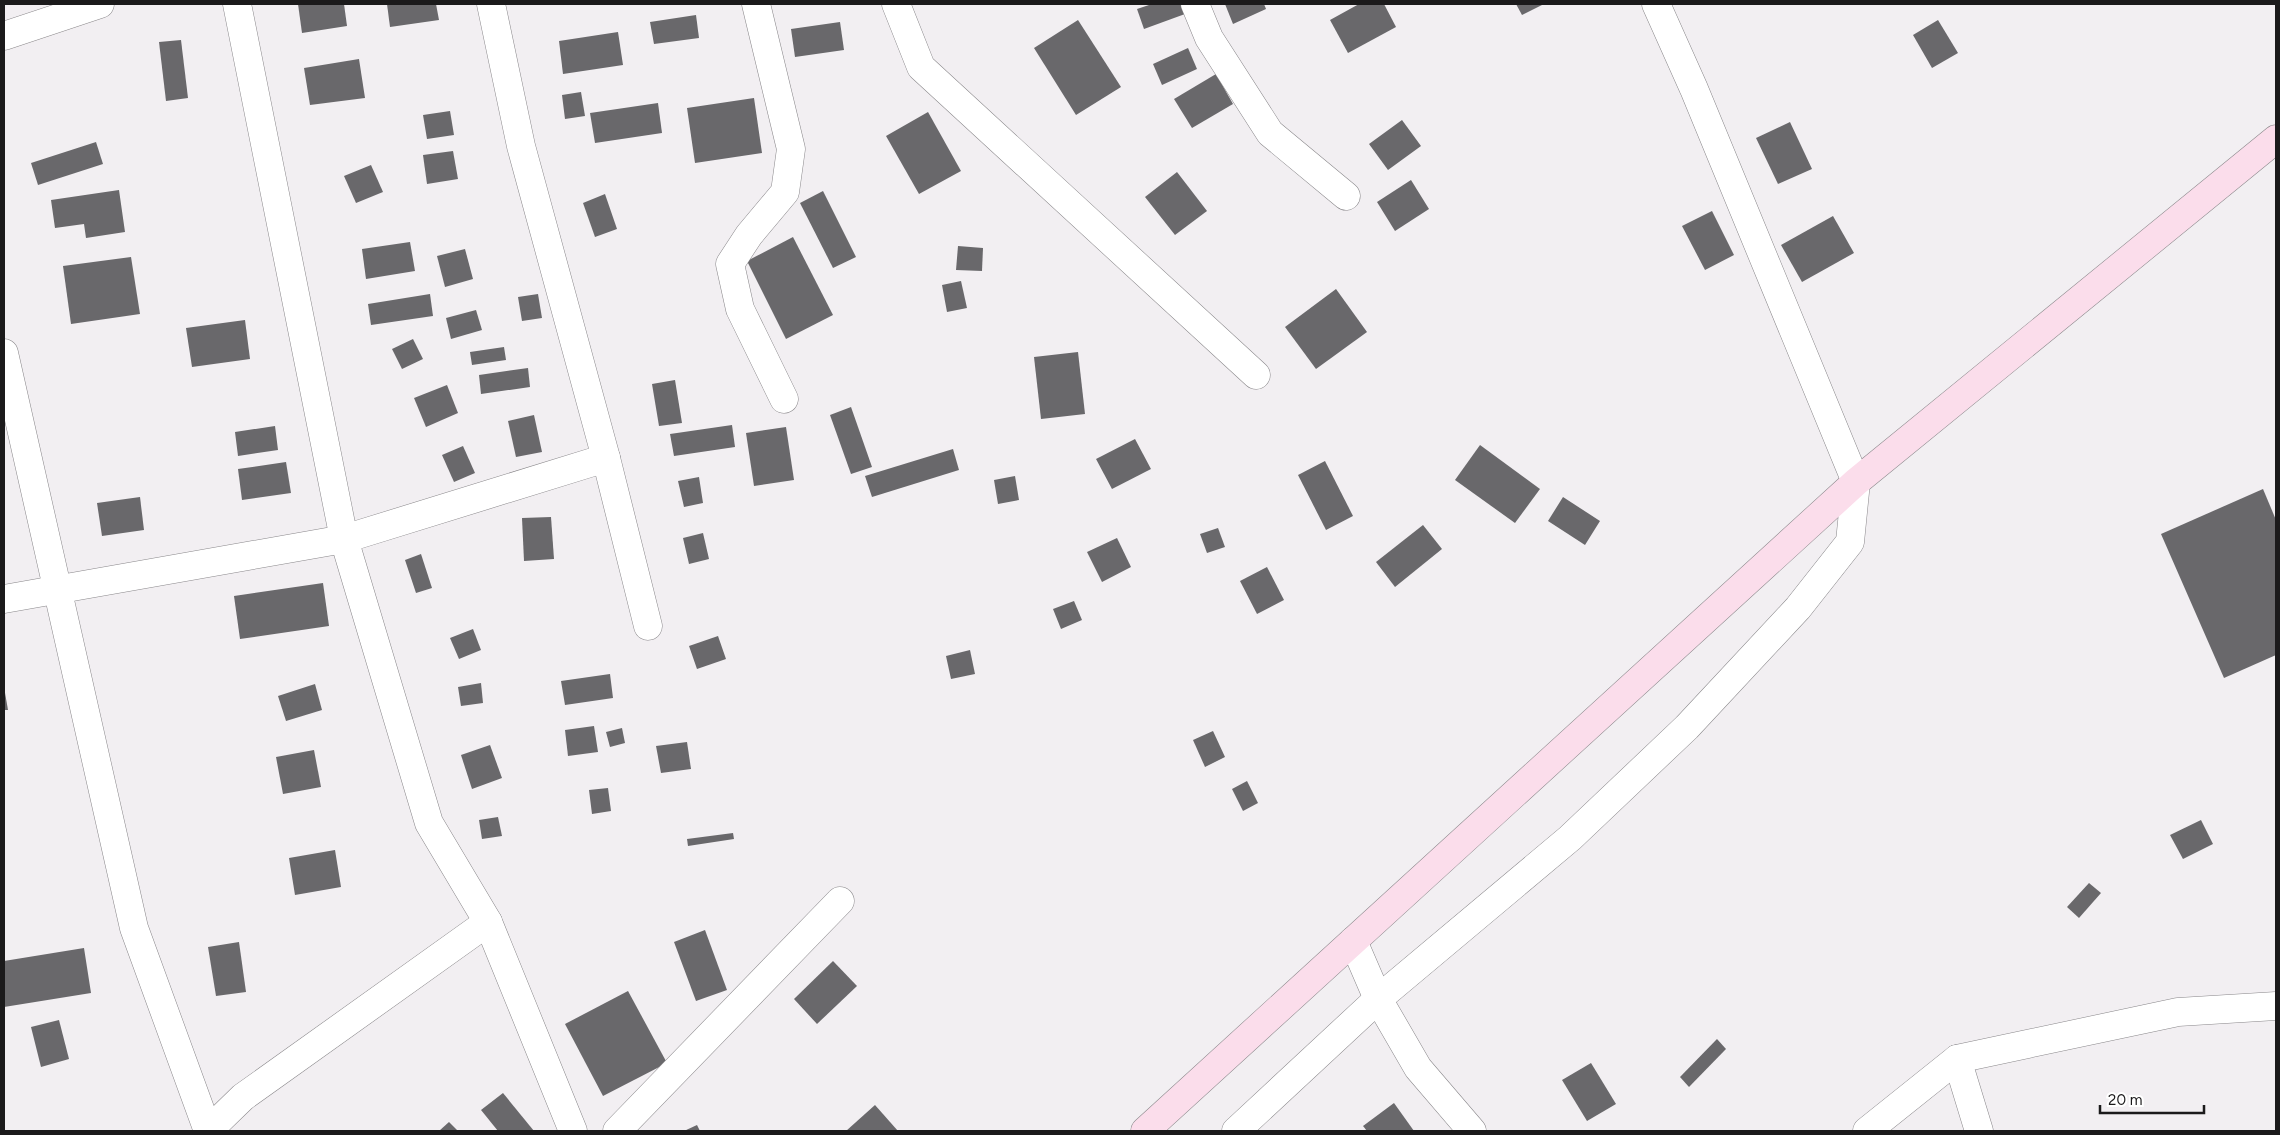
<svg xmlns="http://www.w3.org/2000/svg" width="2280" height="1135" font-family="Figtree,sans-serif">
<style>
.building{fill:#69686b}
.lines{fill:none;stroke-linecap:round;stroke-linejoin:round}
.minor-casing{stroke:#89878a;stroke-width:29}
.secondary-casing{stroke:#89878a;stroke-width:29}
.minor{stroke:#fff;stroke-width:28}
.secondary{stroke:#fbddeb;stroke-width:28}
</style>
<rect width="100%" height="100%" fill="#f2eff2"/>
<g class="building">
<polygon points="298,4 344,4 347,26 302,33"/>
<polygon points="387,4 436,4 439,20 390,27"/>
<polygon points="1152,4 1181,4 1185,14 1144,29 1137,9"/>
<polygon points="1225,4 1264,4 1266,9 1233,24"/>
<polygon points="1359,4 1384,4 1396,27 1348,53 1330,20"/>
<polygon points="1516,4 1544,4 1522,15"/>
<polygon points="696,15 699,38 654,44 650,22"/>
<polygon points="1078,20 1121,87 1076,115 1034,48"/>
<polygon points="1938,20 1958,53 1932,68 1913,35"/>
<polygon points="840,22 844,50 795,57 791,29"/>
<polygon points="618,32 623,65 563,74 559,41"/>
<polygon points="181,40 188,98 166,101 159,42"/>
<polygon points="1188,48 1197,69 1162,85 1153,64"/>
<polygon points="359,59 365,98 310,105 304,68"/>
<polygon points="1216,74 1233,104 1192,128 1174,99"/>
<polygon points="581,92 585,116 565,119 562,95"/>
<polygon points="754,98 762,153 695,163 687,108"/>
<polygon points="658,103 662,133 595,143 590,113"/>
<polygon points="450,111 454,135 427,139 423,115"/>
<polygon points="928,112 961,171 919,194 886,136"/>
<polygon points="1402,120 1421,146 1388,170 1369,144"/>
<polygon points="1790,122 1812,169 1778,184 1756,138"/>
<polygon points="96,142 103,164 38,185 31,163"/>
<polygon points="453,151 458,179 427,184 423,155"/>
<polygon points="371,165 383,192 356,203 344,176"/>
<polygon points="1177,172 1207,211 1175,235 1145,197"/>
<polygon points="1411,180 1429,209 1395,231 1377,202"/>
<polygon points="119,190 125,232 86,238 84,224 55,228 51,200"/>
<polygon points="823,191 856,257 833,268 800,203"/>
<polygon points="605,194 617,229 595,237 583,203"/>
<polygon points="1712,211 1734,255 1705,270 1682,226"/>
<polygon points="1833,216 1854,253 1802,282 1781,245"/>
<polygon points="793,237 833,315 786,339 747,261"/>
<polygon points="410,242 415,271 366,279 362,249"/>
<polygon points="958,246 983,248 982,271 956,270"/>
<polygon points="465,249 473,279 445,287 437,256"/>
<polygon points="131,257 140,314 71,324 63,266"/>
<polygon points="961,281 967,308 947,312 942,285"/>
<polygon points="1336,289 1367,332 1316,369 1285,327"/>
<polygon points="430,294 433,316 371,325 368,304"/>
<polygon points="538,294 542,318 522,321 518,297"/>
<polygon points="476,310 482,330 451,339 446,318"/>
<polygon points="245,320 250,359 192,367 186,328"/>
<polygon points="413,339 423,359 402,369 392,349"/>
<polygon points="504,347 506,360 472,365 470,352"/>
<polygon points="1078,352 1085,414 1041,419 1034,357"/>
<polygon points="528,368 530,387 481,394 479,375"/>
<polygon points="675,380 682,423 659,426 652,384"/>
<polygon points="447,385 458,413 426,427 414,398"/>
<polygon points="851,407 872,467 851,474 830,415"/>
<polygon points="534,415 542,452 516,457 508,421"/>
<polygon points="732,425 735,447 674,456 670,434"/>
<polygon points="275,426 278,450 238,456 235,432"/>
<polygon points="786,427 794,480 754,486 746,433"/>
<polygon points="1135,439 1151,469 1112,489 1096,459"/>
<polygon points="1480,445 1540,489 1515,523 1455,480"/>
<polygon points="463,446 475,473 454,482 442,455"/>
<polygon points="953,449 959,470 872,497 865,476"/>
<polygon points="1325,461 1353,516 1326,530 1298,475"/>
<polygon points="286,462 291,493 242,500 238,469"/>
<polygon points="1015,476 1019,500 998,504 994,480"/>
<polygon points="699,477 703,503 684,507 678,481"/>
<polygon points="2263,489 2276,520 2276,655 2224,678 2161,534"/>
<polygon points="140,497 144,530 102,536 97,503"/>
<polygon points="1563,497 1600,521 1585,545 1548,521"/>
<polygon points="551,517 554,559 524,561 522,518"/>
<polygon points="1423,525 1442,549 1395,587 1376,562"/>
<polygon points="1218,528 1225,547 1207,553 1200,534"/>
<polygon points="703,533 709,559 689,564 683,538"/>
<polygon points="1117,538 1131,567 1102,582 1087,552"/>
<polygon points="421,554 432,588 416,593 405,560"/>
<polygon points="1267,567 1284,600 1257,614 1240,581"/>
<polygon points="323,583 329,626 240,639 234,596"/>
<polygon points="1074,601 1082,620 1061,629 1053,609"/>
<polygon points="473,629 481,650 459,659 450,638"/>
<polygon points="718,636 726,659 697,669 689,646"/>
<polygon points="970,650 975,674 951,679 946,656"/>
<polygon points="610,674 613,698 565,705 561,681"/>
<polygon points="481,683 483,703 461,706 458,687"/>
<polygon points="315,684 322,710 286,721 278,696"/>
<polygon points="4,687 8,710 4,710"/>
<polygon points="594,726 598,752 568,756 565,730"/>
<polygon points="622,728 625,743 610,747 606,732"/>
<polygon points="1213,731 1225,757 1205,767 1193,740"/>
<polygon points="687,742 691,769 661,773 656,746"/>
<polygon points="490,745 502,778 472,789 461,755"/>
<polygon points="314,750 321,787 283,794 276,757"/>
<polygon points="1247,781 1258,803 1243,811 1232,789"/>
<polygon points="608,788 611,811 592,814 589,790"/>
<polygon points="498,817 502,836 482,839 479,820"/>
<polygon points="2201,820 2213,844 2183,859 2170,835"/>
<polygon points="733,833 734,839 688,846 687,839"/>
<polygon points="335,850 341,887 295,895 289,858"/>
<polygon points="2089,883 2101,893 2079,918 2067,907"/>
<polygon points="705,930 727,990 696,1001 674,942"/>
<polygon points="239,942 246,992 216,996 208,947"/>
<polygon points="84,948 91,993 4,1007 4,961"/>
<polygon points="833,961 857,986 817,1024 794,999"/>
<polygon points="628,991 667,1063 603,1096 565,1024"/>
<polygon points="59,1020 69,1059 41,1067 31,1027"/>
<polygon points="1717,1039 1726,1049 1689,1087 1680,1077"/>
<polygon points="1591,1063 1616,1104 1587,1121 1562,1080"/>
<polygon points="503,1093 534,1131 498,1131 481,1110"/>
<polygon points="1394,1103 1414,1131 1367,1131 1363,1126"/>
<polygon points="875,1105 898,1131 846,1131"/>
<polygon points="449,1122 458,1131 439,1131"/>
<polygon points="697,1125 700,1131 684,1131"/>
</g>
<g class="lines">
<defs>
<g id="minor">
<polyline points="237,4 344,539 429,823 488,922 573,1131"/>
<polyline points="491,4 521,146 606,458 648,626"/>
<polyline points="756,4 791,149 785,192 749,235 730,264 740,309 784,399"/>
<polyline points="896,4 921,67 1256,375"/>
<polyline points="1195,4 1209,38 1270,133 1346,196"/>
<polyline points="4,36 100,4"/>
<polyline points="4,353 134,928 208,1131 243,1097 488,922"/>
<polyline points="4,599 344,539 606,458"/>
<polyline points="1353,941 1378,999 1418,1068 1472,1131"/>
<polyline points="1957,1059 1979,1131"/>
<polyline points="617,1131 840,901"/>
<polyline points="1236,1131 1378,999 1570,838 1687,727 1798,608 1850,542 1856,482 1694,89 1656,4"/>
<polyline points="1867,1131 1957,1059 2178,1012 2276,1006"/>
</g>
<polyline id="secondary" points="1145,1131 1856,482 2276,139"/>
</defs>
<use href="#minor" class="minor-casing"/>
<use href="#secondary" class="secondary-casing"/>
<use href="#minor" class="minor"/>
<use href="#secondary" class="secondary"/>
</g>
<rect width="2280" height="1135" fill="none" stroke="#1b1a1b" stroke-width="10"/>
<path d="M2100 1105v8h104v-8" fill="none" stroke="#1b1a1b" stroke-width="2.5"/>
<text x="2108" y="1105" font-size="15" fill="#1b1a1b" stroke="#ffffff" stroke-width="4" paint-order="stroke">20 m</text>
</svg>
